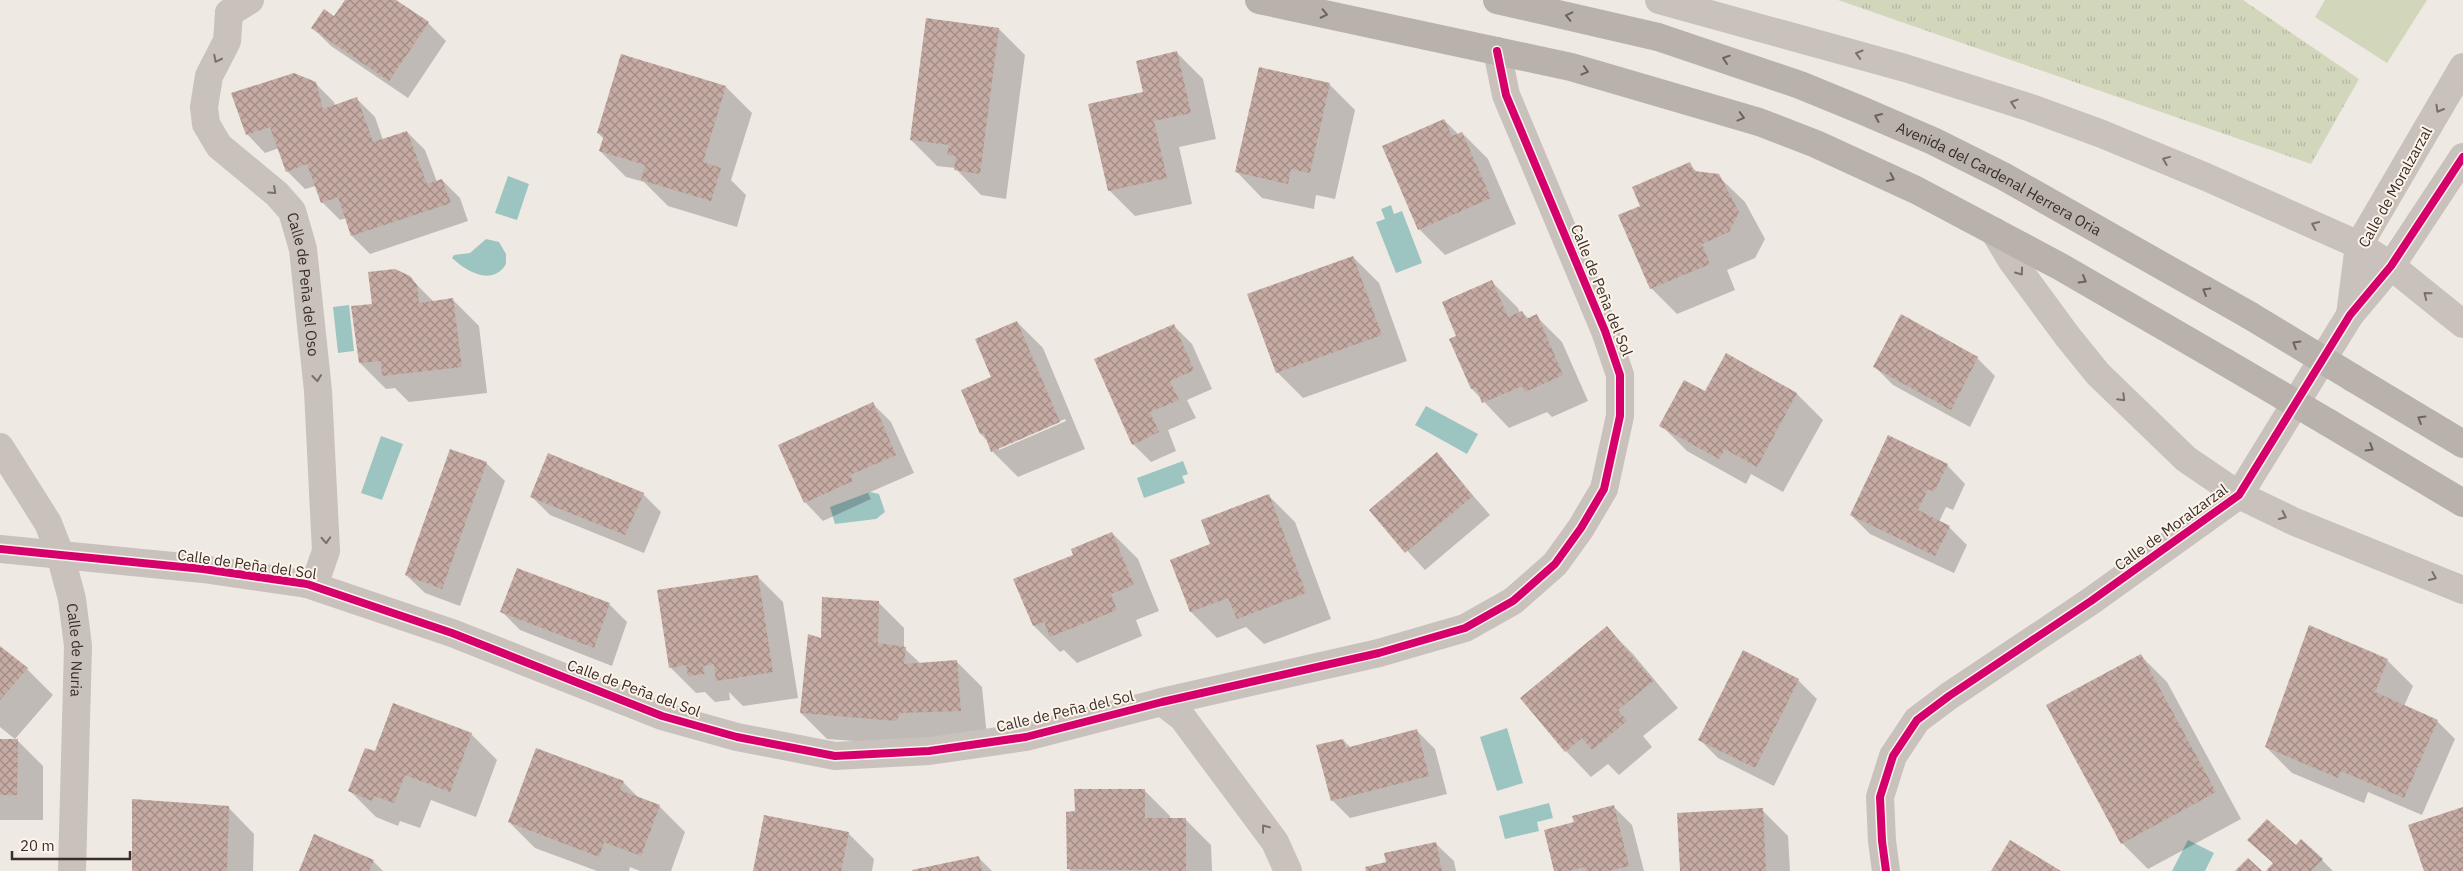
<svg xmlns="http://www.w3.org/2000/svg" width="2463" height="871" font-family="'IBM Plex Sans',sans-serif">
<style>
.park{fill:url(#park-tufts)}
.garden{fill:#d2d6bb}
.water{fill:#9cc5c2}
.shadow{fill:#0003;fill-rule:evenodd}
.building{fill:url(#building-cross-hatch)}
.lines{fill:none;stroke-linecap:round;stroke-linejoin:round}
.minor{stroke:#c9c1bb;stroke-width:28}
.secondary{stroke:#b9b1ab;stroke-width:28}
.secondary-bridge{stroke:#b9b1ab;stroke-width:28}
.cycleway-casing{stroke:#fcf3ea;stroke-width:11}
.cycleway{stroke:#d6006c;stroke-width:8}
.oneway{stroke:#6d625c}
.oneway2{stroke:#7a706a}
.labels{text-anchor:middle;dominant-baseline:central;stroke-width:4;stroke-linejoin:round;paint-order:stroke}
.street-label{font-size:15px;fill:#3a2d28;stroke:#fcf3ea}
</style>
<defs>
<pattern id="park-tufts" width="24" height="20" patternUnits="userSpaceOnUse" patternTransform="scale(1.25)"><rect width="24" height="20" fill="#d2d6bb"/><path d="M3 7l-1-3M5 7V3M7 7l1-3M15 17l-1-3M17 17v-4M19 17l1-3" fill="none" stroke="#b5b8a1"/></pattern>
<pattern id="building-cross-hatch" width="8" height="8" patternUnits="userSpaceOnUse" patternTransform="scale(1.25)"><rect width="8" height="8" fill="#c5aba3"/><path d="M0 0l8 8M0 8l8-8" fill="none" stroke="#a18c85"/></pattern>
</defs>
<rect width="100%" height="100%" fill="#efe9e3"/>
<polygon class="park" points="1838,0 2243,0 2359,79 2311,164"/>
<polygon class="garden" points="2325,0 2427,0 2387,63 2315,17"/>
<g class="water">
<polygon points="508,176 529,184 517,220 495,213"/>
<polygon points="1391,205 1394,214 1402,211 1422,263 1396,273 1376,222 1385,219 1381,209"/>
<path d="M 486,239 L 499,242 L 506,254 L 506,264 C 492,287 466,271 452,258 L 454,255 L 470,253 Z"/>
<polygon points="349,305 354,351 338,353 333,307"/>
<polygon points="1426,406 1478,434 1467,454 1415,425"/>
<polygon points="381,436 403,444 382,500 361,493"/>
<polygon points="1183,461 1188,474 1182,476 1185,483 1144,498 1137,478"/>
<polygon points="870,492 879,494 885,512 876,519 835,524 830,507"/>
<polygon points="1507,728 1523,783 1497,791 1480,737"/>
<polygon points="1549,803 1553,818 1537,822 1539,831 1505,839 1499,816"/>
<polygon points="2188,840 2214,853 2205,871 2172,871"/>
</g>
<g class="shadow">
<polygon points="347,0 394,0 428,23 446,41 408,98 331,46 313,28 335,18"/>
<polygon points="999,29 1025,55 1006,199 981,195 955,168 937,166 911,140"/>
<polygon points="1177,53 1203,79 1216,139 1179,147 1192,204 1135,216 1109,190 1145,93"/>
<polygon points="315,83 334,102 335,106 357,99 375,117 383,140 407,132 425,150 437,182 442,180 460,198 468,221 370,254 352,236 346,218 340,220 322,202 316,186 305,189 287,171 279,148 265,153 247,134"/>
<polygon points="1329,84 1355,110 1335,199 1316,195 1314,209 1262,198 1236,171"/>
<polygon points="726,87 752,113 731,180 746,195 737,227 668,206 644,182 626,177 600,151 604,139 598,133"/>
<polygon points="1444,120 1459,135 1462,133 1488,159 1516,224 1445,255 1419,229"/>
<polygon points="1689,164 1698,173 1718,176 1745,202 1765,239 1755,258 1727,270 1735,290 1677,314 1651,288 1641,207"/>
<polygon points="1353,257 1379,283 1407,361 1303,398 1277,372"/>
<polygon points="409,277 434,302 453,300 479,326 487,393 409,402 395,388 386,389 360,363 373,305"/>
<polygon points="1492,282 1518,308 1520,313 1522,312 1529,319 1536,316 1562,342 1588,401 1552,417 1547,412 1509,428 1472,389 1451,340 1458,337"/>
<path d="M 1017,322 L 1043,348 L 1085,449 L 1018,477 L 992,451 L 988,442 L 981,434 L 992,378 ZM 1065,419 L 1066,421 L 999,450 L 999,447 Z"/>
<polygon points="1173,325 1192,344 1212,389 1187,400 1196,418 1168,430 1176,451 1151,462 1133,444"/>
<polygon points="1726,355 1797,394 1823,420 1783,492 1751,474 1746,484 1687,451 1661,425 1705,393"/>
<polygon points="1977,358 1995,376 1970,427 1893,385 1875,367"/>
<polygon points="873,404 891,422 914,473 868,493 871,499 823,521 805,502"/>
<polygon points="1437,454 1490,515 1425,570 1370,510"/>
<polygon points="486,463 505,481 460,606 425,593 406,575"/>
<polygon points="1947,465 1965,484 1953,510 1946,507 1939,522 1949,527 1967,545 1954,573 1870,534 1851,515"/>
<polygon points="643,494 661,512 644,553 550,515 532,497"/>
<polygon points="1269,496 1295,522 1331,619 1264,644 1246,627 1217,638 1191,612 1211,545"/>
<polygon points="1112,533 1138,559 1159,611 1136,620 1142,636 1077,663 1064,650 1060,652 1034,626 1015,580 1075,555"/>
<polygon points="757,576 783,602 798,698 743,706 729,692 730,700 715,702 705,692 696,693 670,667"/>
<polygon points="878,602 904,628 904,648 921,664 956,661 982,687 987,737 923,746 827,739 801,713 822,640"/>
<polygon points="609,604 627,622 612,666 520,630 502,612"/>
<polygon points="1607,628 1633,654 1678,708 1643,736 1652,747 1619,775 1608,764 1591,777 1566,751"/>
<polygon points="0,648 27,669 53,695 15,739 0,727"/>
<polygon points="2141,656 2167,682 2241,819 2148,869 2122,843"/>
<polygon points="2387,660 2413,686 2404,706 2437,721 2455,739 2422,815 2368,792 2364,803 2292,773 2266,747"/>
<polygon points="1798,680 1817,699 1774,786 1718,758 1700,740"/>
<polygon points="1417,731 1435,749 1447,794 1350,818 1332,800 1343,740 1351,748"/>
<polygon points="471,734 497,760 476,817 431,800 420,828 400,821 398,826 376,817 350,791 375,753"/>
<polygon points="0,740 17,740 43,766 43,820 0,820"/>
<polygon points="623,782 640,799 659,806 685,832 671,871 640,871 630,867 629,871 597,871 535,848 509,822"/>
<polygon points="1144,790 1170,816 1170,819 1185,819 1211,845 1212,871 1071,871 1068,868 1076,813"/>
<polygon points="228,807 254,834 253,871 133,871"/>
<polygon points="1614,807 1632,825 1644,871 1555,871 1576,823"/>
<polygon points="1762,810 1788,836 1790,871 1681,871"/>
<polygon points="848,833 874,859 872,871 754,871"/>
<polygon points="2249,840 2296,847 2322,860 2333,871 2268,871 2274,864"/>
<polygon points="1435,843 1454,861 1456,871 1368,871"/>
<polygon points="979,858 992,871 914,871"/>
<polygon points="373,861 383,871 300,871"/>
</g>
<g class="building">
<polygon points="345,0 396,0 429,22 389,81 311,28 324,9 334,16"/>
<polygon points="926,18 999,28 980,174 954,170 956,156 947,155 949,145 910,140"/>
<polygon points="1177,51 1191,113 1154,121 1167,178 1108,191 1088,104 1143,92 1136,61"/>
<polygon points="621,54 726,86 703,162 721,168 711,201 641,180 645,165 599,151 604,135 597,133"/>
<polygon points="1259,67 1330,83 1310,173 1291,169 1288,184 1235,172"/>
<polygon points="294,73 316,82 323,109 357,97 373,142 407,131 427,184 442,179 451,203 351,236 338,197 321,203 307,164 286,172 270,127 246,135 231,93"/>
<polygon points="1444,119 1452,136 1462,132 1491,198 1418,230 1382,146"/>
<polygon points="1690,162 1694,171 1719,174 1739,212 1729,232 1702,244 1710,264 1650,289 1618,215 1640,206 1632,187"/>
<polygon points="1353,256 1382,335 1276,373 1247,294"/>
<polygon points="395,269 410,276 417,285 419,303 453,298 462,367 382,376 381,361 359,363 351,306 372,304 368,272"/>
<polygon points="1492,280 1508,317 1522,311 1526,319 1537,314 1563,375 1525,392 1522,386 1482,403 1476,387 1471,389 1449,339 1456,336 1442,302"/>
<polygon points="1901,314 1978,357 1951,410 1873,367"/>
<polygon points="1017,321 1060,422 991,452 984,433 980,434 961,390 991,377 975,339"/>
<polygon points="1174,324 1194,370 1170,381 1179,400 1150,412 1159,432 1132,445 1094,359"/>
<polygon points="1726,353 1797,393 1757,467 1725,449 1719,459 1659,426 1684,380 1705,391"/>
<polygon points="873,402 896,455 850,475 853,481 804,503 778,445"/>
<polygon points="1888,435 1948,464 1934,492 1928,489 1918,510 1950,526 1935,556 1850,515"/>
<polygon points="450,449 487,462 442,589 405,575"/>
<polygon points="1437,452 1473,496 1405,553 1369,510"/>
<polygon points="548,453 644,493 625,535 530,497"/>
<polygon points="1269,494 1306,593 1237,619 1228,598 1190,612 1170,560 1210,544 1201,520"/>
<polygon points="1112,532 1134,585 1111,594 1117,610 1050,637 1044,622 1033,626 1013,579 1073,555 1071,549"/>
<polygon points="517,568 610,603 594,648 500,612"/>
<polygon points="758,575 773,672 716,681 714,664 703,666 705,674 688,676 686,665 669,668 657,590"/>
<polygon points="822,597 879,601 878,643 906,647 904,664 957,660 961,711 900,713 897,721 800,713 808,634 821,638"/>
<polygon points="2309,625 2388,659 2375,692 2438,720 2404,798 2341,771 2338,778 2265,747"/>
<polygon points="1607,626 1653,681 1618,710 1627,721 1592,750 1582,738 1565,752 1520,698"/>
<polygon points="0,646 28,668 0,700"/>
<polygon points="1743,650 1799,679 1755,768 1698,740"/>
<polygon points="2141,654 2216,792 2121,844 2046,705"/>
<polygon points="393,703 472,733 450,792 405,775 394,803 374,796 372,801 348,791 365,748 375,751"/>
<polygon points="1417,729 1429,776 1331,801 1316,745 1343,739 1346,748"/>
<polygon points="0,739 18,739 17,795 0,795"/>
<polygon points="536,748 624,781 620,790 660,805 641,856 604,842 599,857 508,822"/>
<polygon points="1074,789 1145,789 1145,818 1186,818 1186,871 1067,869 1066,812 1075,811"/>
<polygon points="132,799 229,806 227,871 132,871"/>
<polygon points="1614,805 1629,866 1608,871 1586,871 1585,867 1568,871 1554,871 1544,830 1574,822 1572,816"/>
<polygon points="2463,807 2463,871 2424,871 2408,825"/>
<polygon points="1763,808 1766,871 1680,871 1677,813"/>
<polygon points="764,815 849,832 841,871 753,871"/>
<polygon points="2267,819 2296,845 2301,839 2323,859 2311,871 2266,871 2273,863 2247,840"/>
<polygon points="314,834 374,860 369,871 299,871"/>
<polygon points="2010,840 2061,871 1991,871"/>
<polygon points="1436,842 1442,871 1366,871 1365,867 1386,862 1384,853"/>
<polygon points="979,856 982,871 912,871 912,870"/>
<polygon points="2248,858 2262,871 2235,871"/>
</g>
<g class="lines">
<g class="minor">
<polyline points="1659,0 1905,68 2031,108 2102,134 2206,177 2359,245 2391,266 2463,324"/>
<path id="s1" d="M 229,13 L 227,41 L 209,76 L 204,107 L 206,124 L 219,146 L 277,194 L 292,211 L 303,249 L 318,391 L 326,551 L 318,574 L 307,584"/>
<polyline points="229,13 250,0"/>
<polyline points="1994,231 2012,261 2068,337 2098,374 2186,459 2239,495 2295,522 2463,590"/>
<polyline points="2350,315 2359,245 2463,67"/>
<path id="s2" d="M 0,447 L 48,523 L 60,554 L 72,599 L 78,646 L 72,871"/>
<polyline points="0,549 203,569 307,584 452,633 662,716 737,737 835,756 929,751 1026,737 1162,702 1379,653 1465,628 1513,601 1555,564 1581,528 1604,489 1620,416 1620,375 1605,331 1506,95 1497,51"/>
<polyline points="1162,702 1182,717 1275,842 1288,871"/>
<polyline points="1886,871 1882,841 1880,797 1893,756 1917,720 1949,696 2091,601 2239,495 2350,315 2391,266 2463,157"/>
</g>
<g class="secondary">
<polyline points="1259,0 1571,67 1759,122 1816,144 1916,190 2061,267 2225,362"/>
<path id="s3" d="M 1497,0 L 1658,37 L 1800,85 L 1861,110 L 1933,141 L 2003,176 L 2249,315"/>
<polyline points="2353,378 2463,444"/>
<polyline points="2329,423 2463,503"/>
</g>
<g class="secondary-bridge">
<polyline points="2249,315 2353,378"/>
<polyline points="2225,362 2329,423"/>
</g>
<defs>
<g id="cycleway">
<polyline points="0,549 203,569 307,584 452,633 662,716 737,737 835,756 929,751 1026,737 1162,702 1379,653 1465,628 1513,601 1555,564 1581,528 1604,489 1620,416 1620,375 1605,331 1506,95 1497,51"/>
<polyline points="1886,871 1882,841 1880,797 1893,756 1917,720 1949,696 2091,601 2239,495 2350,315 2391,266 2463,157"/>
</g>
</defs>
<use href="#cycleway" class="cycleway-casing"/>
<use href="#cycleway" class="cycleway"/>
</g>
<defs><path id="oneway-chevron" d="M-2-3.5L2.5 0L-2 3.5" fill="none" stroke-width="1.6" stroke-linecap="round" stroke-linejoin="round" transform="scale(1.25)"/></defs>
<g class="oneway">
<use href="#oneway-chevron" transform="translate(1324 14) rotate(12)"/>
<use href="#oneway-chevron" transform="translate(1569 16) rotate(-167)"/>
<use href="#oneway-chevron" transform="translate(1726 59) rotate(-161)"/>
<use href="#oneway-chevron" transform="translate(1585 71) rotate(17)"/>
<use href="#oneway-chevron" transform="translate(1741 117) rotate(15)"/>
<use href="#oneway-chevron" transform="translate(1878 117) rotate(-156)"/>
<use href="#oneway-chevron" transform="translate(1891 178) rotate(25)"/>
<use href="#oneway-chevron" transform="translate(2083 280) rotate(30)"/>
<use href="#oneway-chevron" transform="translate(2206 291) rotate(-150)"/>
<use href="#oneway-chevron" transform="translate(2296 344) rotate(-149)"/>
<use href="#oneway-chevron" transform="translate(2421 419) rotate(-149)"/>
<use href="#oneway-chevron" transform="translate(2370 448) rotate(31)"/>
</g>
<g class="oneway2">
<use href="#oneway-chevron" transform="translate(1859 54) rotate(-164)"/>
<use href="#oneway-chevron" transform="translate(217 59) rotate(117)"/>
<use href="#oneway-chevron" transform="translate(2014 103) rotate(-162)"/>
<use href="#oneway-chevron" transform="translate(2439 109) rotate(120)"/>
<use href="#oneway-chevron" transform="translate(2166 160) rotate(-158)"/>
<use href="#oneway-chevron" transform="translate(273 191) rotate(42)"/>
<use href="#oneway-chevron" transform="translate(2315 225) rotate(-155)"/>
<use href="#oneway-chevron" transform="translate(2020 272) rotate(54)"/>
<use href="#oneway-chevron" transform="translate(2427 295) rotate(-141)"/>
<use href="#oneway-chevron" transform="translate(317 378) rotate(84)"/>
<use href="#oneway-chevron" transform="translate(2122 398) rotate(45)"/>
<use href="#oneway-chevron" transform="translate(2283 516) rotate(25)"/>
<use href="#oneway-chevron" transform="translate(326 540) rotate(87)"/>
<use href="#oneway-chevron" transform="translate(2433 577) rotate(23)"/>
<use href="#oneway-chevron" transform="translate(1265 828) rotate(-127)"/>
</g>
<g class="labels">
<g class="street-label">
<text stroke="none"><textPath href="#s3" startOffset="535">Avenida del Cardenal Herrera Oria</textPath></text>
<text transform="translate(2395 187) rotate(-61)">Calle de Moralzarzal</text>
<text stroke="none"><textPath href="#s1" startOffset="314">Calle de Peña del Oso</textPath></text>
<text transform="translate(1602 290) rotate(68)">Calle de Peña del Sol</text>
<text transform="translate(2171 527) rotate(-36)">Calle de Moralzarzal</text>
<text transform="translate(247 564) rotate(8)">Calle de Peña del Sol</text>
<text stroke="none"><textPath href="#s2" startOffset="221">Calle de Nuria</textPath></text>
<text transform="translate(634 688) rotate(20)">Calle de Peña del Sol</text>
<text transform="translate(1065 711) rotate(-13)">Calle de Peña del Sol</text>
</g>
</g>
<path d="M12 851v8h118v-8" fill="none" stroke="#3a2d28" stroke-width="2.5"/>
<text x="20" y="851" font-size="15" fill="#3a2d28" stroke="#fcf3ea" stroke-width="4" paint-order="stroke">20 m</text>
</svg>
